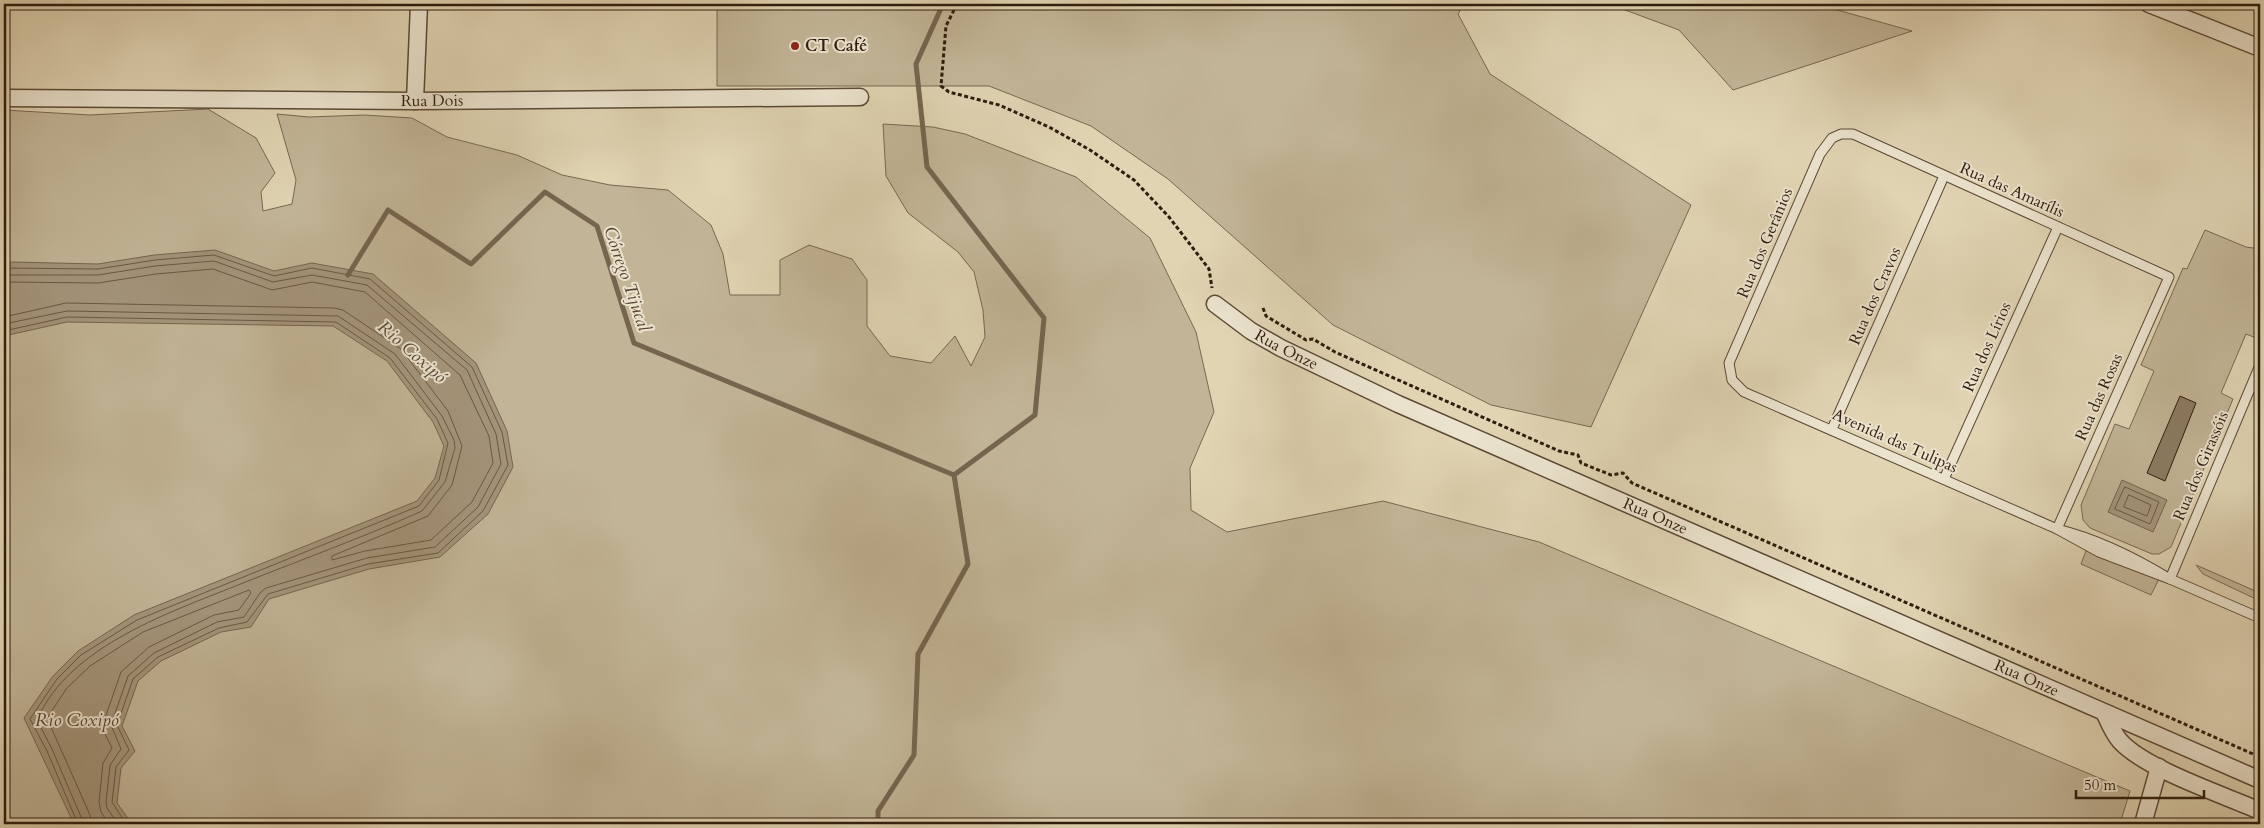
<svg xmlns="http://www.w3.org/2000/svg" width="2264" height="828" font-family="Cardo,serif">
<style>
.green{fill:#c2b597;stroke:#786852}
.water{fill:#a4957b;stroke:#75654f}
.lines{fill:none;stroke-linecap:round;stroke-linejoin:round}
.shore{stroke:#6a5844;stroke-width:1}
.stream{stroke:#75654f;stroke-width:5}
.building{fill:#8b7c63;stroke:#2f1c0d}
.lane-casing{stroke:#5b4a36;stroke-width:11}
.street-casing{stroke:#5b4a36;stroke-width:19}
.path{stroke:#2f1c0d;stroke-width:3;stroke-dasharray:4 2.5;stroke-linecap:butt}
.lane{stroke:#ebe3ce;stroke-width:9}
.street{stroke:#ebe3ce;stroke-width:16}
.poi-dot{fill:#8f2418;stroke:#ebe3ce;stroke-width:2}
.labels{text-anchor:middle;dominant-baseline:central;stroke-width:4;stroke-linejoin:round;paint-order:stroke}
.poi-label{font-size:16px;font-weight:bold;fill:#2f1c0d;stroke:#ebe3ce;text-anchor:start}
.street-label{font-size:16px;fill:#2f1c0d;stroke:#ebe3ce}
.water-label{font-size:18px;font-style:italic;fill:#584634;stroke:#ebe3ce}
</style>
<rect width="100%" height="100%" fill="#e0d4b3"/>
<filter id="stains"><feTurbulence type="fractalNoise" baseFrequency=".004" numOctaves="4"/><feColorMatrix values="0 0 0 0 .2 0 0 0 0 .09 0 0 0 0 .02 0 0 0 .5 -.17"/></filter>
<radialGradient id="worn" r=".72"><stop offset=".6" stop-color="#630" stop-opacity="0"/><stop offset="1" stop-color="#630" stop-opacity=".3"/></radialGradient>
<g class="green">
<polygon points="872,4 1464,4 1458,14 1490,74 1691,205 1591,427 1491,405 1333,325 1168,179 1091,126 989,86 717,86 717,5 871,7"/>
<polygon points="1609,4 1816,4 1912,31 1733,90 1679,30"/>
<polygon points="208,109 256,138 275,173 261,192 263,211 292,204 296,180 277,114 309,117 364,115 412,118 447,137 517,155 562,175 610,185 668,190 711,225 723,254 730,295 780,295 780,260 809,245 852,259 867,280 867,326 890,356 931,363 955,336 971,366 985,337 983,310 974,272 958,252 908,213 886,176 883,124 933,127 965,134 1076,177 1150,238 1196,332 1214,412 1190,468 1191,510 1227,532 1383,501 1539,542 2130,791 2120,824 4,824 4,110 90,115"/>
<polygon points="2205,230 2246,247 2260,249 2260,335 2259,339 2246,334 2221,393 2233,399 2171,547 2159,554 2152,554 2090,528 2083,520 2081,505 2115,424 2129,429 2154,371 2141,365 2183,268 2187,269"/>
<polygon points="2087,548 2159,579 2151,595 2081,564"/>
<polygon points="2196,565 2260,593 2260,601 2203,574"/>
</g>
<g class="water">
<polygon points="215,250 274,271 312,263 373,274 476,363 507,431 513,467 488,514 440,557 369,569 269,599 251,627 221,632 161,661 138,681 122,726 135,751 121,768 117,803 132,824 74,824 24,718 53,676 78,651 134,615 417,501 435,478 444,446 433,422 387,361 333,326 67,322 4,336 4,264 12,262 98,264 154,255"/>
<polygon points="2122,480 2167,500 2153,532 2108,512"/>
</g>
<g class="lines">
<g class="shore">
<polyline points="4,268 98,269 155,260 214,255 274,276 312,268 370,279 472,367 502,432 508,465 483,511 438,553 368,564 268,594 247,622 219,628 158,657 133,679 117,725 129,750 116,767 112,802 126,824"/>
<polyline points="4,275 98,275 155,266 214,261 273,282 312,275 367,285 467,370 496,434 501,464 478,507 435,547 367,558 266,588 260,593 244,617 217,622 154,653 128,676 111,725 121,749 110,765 106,802 107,808 118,824"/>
<polyline points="4,282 98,283 156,274 213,269 272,290 312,282 365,292 460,375 489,436 493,463 472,502 431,540 365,551 332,560 332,556 428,516 452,485 462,446 448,411 401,349 343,310 334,308 66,303 4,317"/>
<path d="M 4,324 L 67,311 L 338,316 L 395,354 L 442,416 L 454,440 L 455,448 L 445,482 L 422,511 C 364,537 303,559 243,583 C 174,611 69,645 37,720 L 52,749 L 84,824"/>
<polyline points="4,331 67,317 336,322 390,358 437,419 448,443 439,480 419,506 137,620 81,655 57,679 30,719 47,751 78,824"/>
<polygon points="2125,487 2159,502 2150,524 2115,509"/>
<polygon points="2129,495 2151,505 2147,516 2124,507"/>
<polyline points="92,824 90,815 47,718 67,688 90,666 143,632 249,590 251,593 239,610 214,615 149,647 121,672 103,724 104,732 112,748 103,763 99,802 101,812 109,824"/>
</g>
<g class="stream">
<polyline points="348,275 388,210 471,264 545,192 597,226 634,343 954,475"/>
<polyline points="878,824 878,811 914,755 918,654 968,564 954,475 1035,415 1044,318 927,167 916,64 943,4"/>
</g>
</g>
<polygon class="building" points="2180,396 2196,403 2165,481 2147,473"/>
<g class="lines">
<defs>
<g id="lane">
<polygon points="1841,134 1853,134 2169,277 2057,529 1744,392 1732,380 1729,363 1820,154 1832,138"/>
<polyline points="1832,429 1944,176"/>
<polyline points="1944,479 2058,227"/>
<path d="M 2170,579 C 2134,557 2098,539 2057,529 L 2099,552 L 2170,579 L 2260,618"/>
<polyline points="2170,579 2260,365"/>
</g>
<g id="street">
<polyline points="2149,4 2260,48"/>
<path id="s1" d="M 4,98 L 415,101 L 860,97"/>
<polyline points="415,101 419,4"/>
<path id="s2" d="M 1215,304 L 1251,331 L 1281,348 L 1398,404 L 2260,780"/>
<path d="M 2105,714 C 2109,723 2113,733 2120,741 C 2145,769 2224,795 2260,811"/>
<polyline points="2143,824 2159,767"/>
</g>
</defs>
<use href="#lane" class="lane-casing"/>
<use href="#street" class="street-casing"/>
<g class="path">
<polyline points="957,4 946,26 941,86 949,92 999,105 1049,127 1090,150 1134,180 1169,217 1209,269 1212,288"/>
<polyline points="1263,308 1266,316 1306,340 1313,339 1335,352 1559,451 1578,455 1581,463 1611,475 1623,473 1632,483 2260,757"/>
</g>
<use href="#lane" class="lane"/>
<use href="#street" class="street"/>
</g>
<circle class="poi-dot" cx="795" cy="46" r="5"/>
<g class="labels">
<g class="poi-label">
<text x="805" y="46">CT Café</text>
</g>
<g class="street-label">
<text stroke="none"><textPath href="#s1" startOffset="428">Rua Dois</textPath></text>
<text transform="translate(2012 190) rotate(24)">Rua das Amarílis</text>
<text transform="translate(1765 243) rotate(-67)">Rua dos Gerânios</text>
<text transform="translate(1875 296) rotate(-66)">Rua dos Cravos</text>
<text transform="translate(1987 347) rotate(-66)">Rua dos Lírios</text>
<text stroke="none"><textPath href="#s2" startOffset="85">Rua Onze</textPath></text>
<text transform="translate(2099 397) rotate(-66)">Rua das Rosas</text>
<text transform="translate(1895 441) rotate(24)">Avenida das Tulipas</text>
<text transform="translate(2201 466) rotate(-67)">Rua dos Girassóis</text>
<text stroke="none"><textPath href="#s2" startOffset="490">Rua Onze</textPath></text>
<text stroke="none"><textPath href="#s2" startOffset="895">Rua Onze</textPath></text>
</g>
<g class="water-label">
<text transform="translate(627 279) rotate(71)">Córrego Tijucal</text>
<text transform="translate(412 352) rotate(41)">Rio Coxipó</text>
<text x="77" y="720">Rio Coxipó</text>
</g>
</g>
<rect width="2264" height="828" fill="none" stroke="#e0d4b3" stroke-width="20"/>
<rect x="5" y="5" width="2254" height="818" fill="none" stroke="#2f1c0d" stroke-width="2.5"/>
<rect x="10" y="10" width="2244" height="808" fill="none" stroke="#2f1c0d"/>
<path d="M2076 790v8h128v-8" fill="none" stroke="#2f1c0d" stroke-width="2.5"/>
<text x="2084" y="790" font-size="15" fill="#2f1c0d" stroke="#ebe3ce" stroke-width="4" paint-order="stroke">50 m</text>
<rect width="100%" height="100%" filter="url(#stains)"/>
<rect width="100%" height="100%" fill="url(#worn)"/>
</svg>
